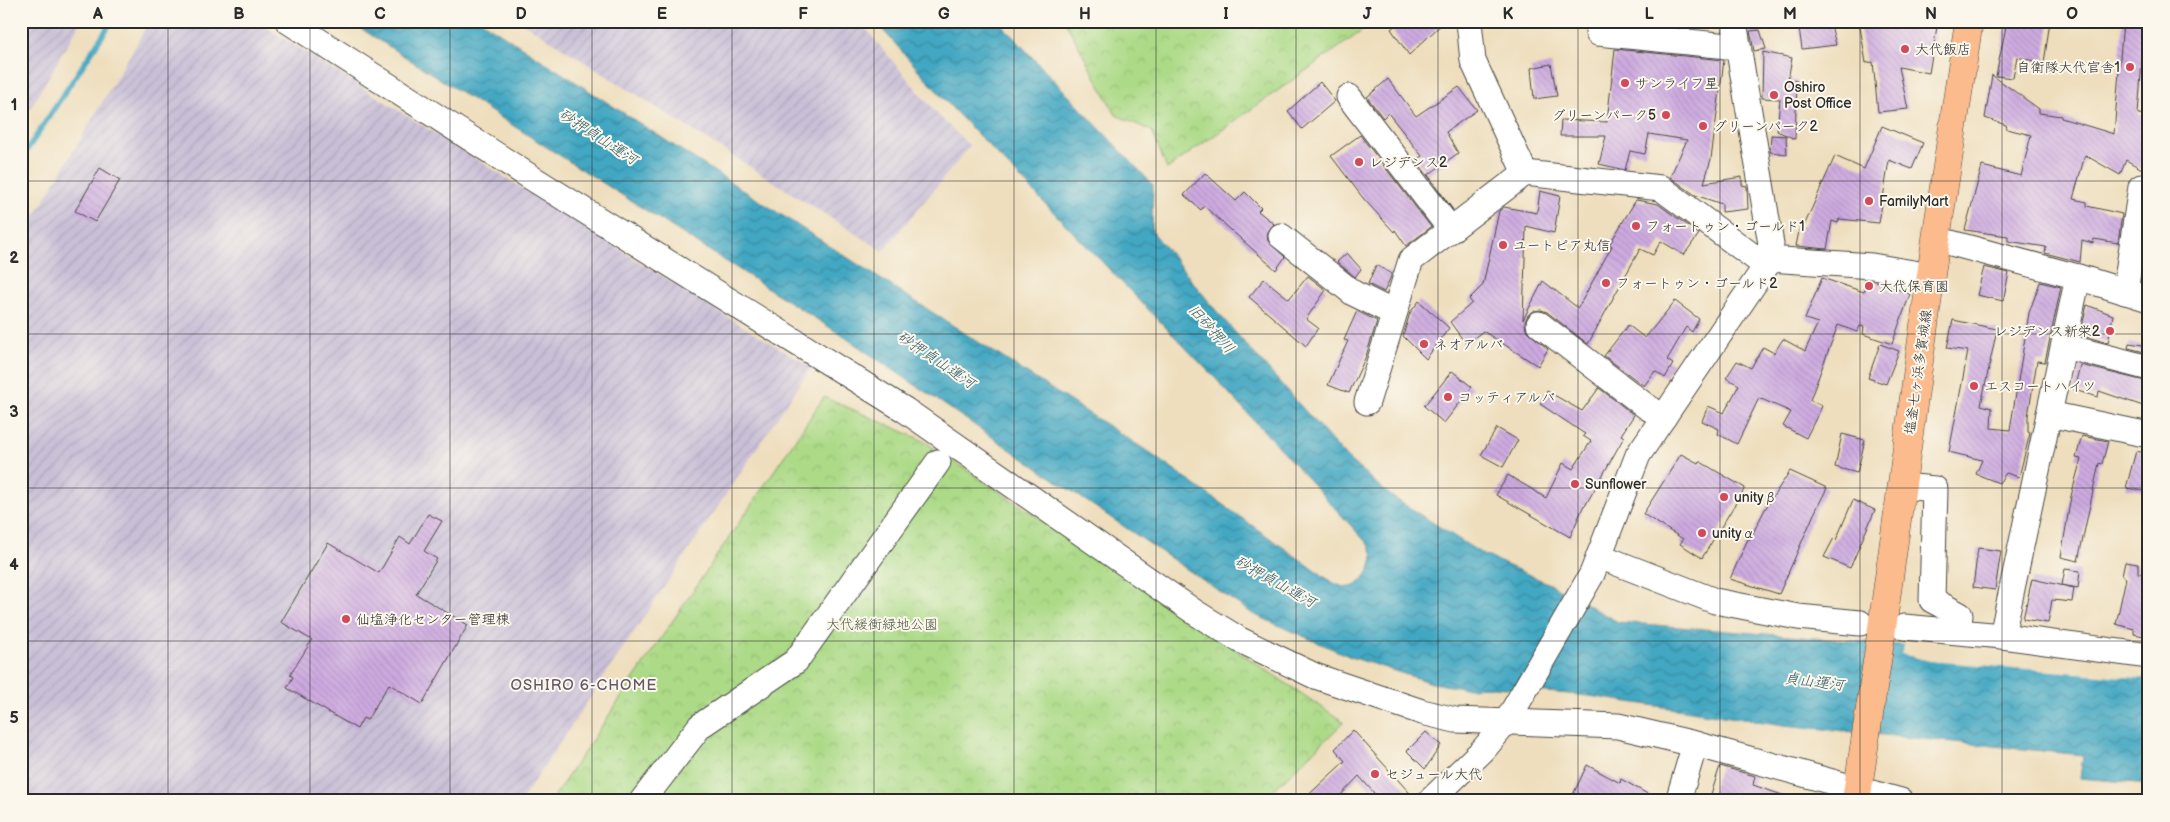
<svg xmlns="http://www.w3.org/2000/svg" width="2170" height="822" font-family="'Balsamiq Sans','Klee One',sans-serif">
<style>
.industrial{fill:url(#industrial-furrows)}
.park{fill:url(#park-crowns);stroke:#6c8259}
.water{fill:url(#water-waves);stroke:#366976}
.pier{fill:#eedebd}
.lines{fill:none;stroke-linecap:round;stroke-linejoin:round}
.stream{stroke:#42a7c2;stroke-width:5.5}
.building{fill:url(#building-back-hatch)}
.minor-casing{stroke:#484641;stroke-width:27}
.major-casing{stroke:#484641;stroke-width:29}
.minor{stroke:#fff;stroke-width:25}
.major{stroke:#fbbb8c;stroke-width:28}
.grid{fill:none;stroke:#2b2b2b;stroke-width:1;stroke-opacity:0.55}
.poi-dot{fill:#d1495b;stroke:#fbf7ec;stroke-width:2}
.labels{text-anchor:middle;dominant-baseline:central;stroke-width:4;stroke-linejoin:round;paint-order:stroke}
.poi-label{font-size:14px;fill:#2b2b2b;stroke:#fbf7ec;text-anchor:start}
.street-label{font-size:14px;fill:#2b2b2b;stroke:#fbf7ec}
.park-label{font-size:14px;fill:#4b5742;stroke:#fbf7ec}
.water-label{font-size:15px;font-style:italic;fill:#345d67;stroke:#fbf7ec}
.neighbourhood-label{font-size:15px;letter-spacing:1px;fill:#64576a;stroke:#fbf7ec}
.neatline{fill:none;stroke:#2b2b2b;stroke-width:2}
.grid-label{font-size:16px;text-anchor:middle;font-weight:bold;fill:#2b2b2b}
</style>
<defs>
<pattern id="industrial-furrows" width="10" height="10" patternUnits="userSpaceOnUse" patternTransform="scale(1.25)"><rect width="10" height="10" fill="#c9bfd7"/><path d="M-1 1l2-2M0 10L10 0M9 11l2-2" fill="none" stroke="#ada4b9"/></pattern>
<pattern id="park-crowns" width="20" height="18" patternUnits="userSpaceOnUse" patternTransform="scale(1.25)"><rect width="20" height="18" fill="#acda87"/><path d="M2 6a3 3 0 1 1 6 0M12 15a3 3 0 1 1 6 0" fill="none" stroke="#94bb75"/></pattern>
<pattern id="water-waves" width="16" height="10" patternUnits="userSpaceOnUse" patternTransform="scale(1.25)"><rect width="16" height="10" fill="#42a7c2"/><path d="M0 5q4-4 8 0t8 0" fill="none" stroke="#37889e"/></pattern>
<pattern id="building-back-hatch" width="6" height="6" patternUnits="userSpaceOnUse" patternTransform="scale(1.25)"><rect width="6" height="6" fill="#cdaae0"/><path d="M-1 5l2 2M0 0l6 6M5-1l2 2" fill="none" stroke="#b092c0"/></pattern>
</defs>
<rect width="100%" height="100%" fill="#fbf7ec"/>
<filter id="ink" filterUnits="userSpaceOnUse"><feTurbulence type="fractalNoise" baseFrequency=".02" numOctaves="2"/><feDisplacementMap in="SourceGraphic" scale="10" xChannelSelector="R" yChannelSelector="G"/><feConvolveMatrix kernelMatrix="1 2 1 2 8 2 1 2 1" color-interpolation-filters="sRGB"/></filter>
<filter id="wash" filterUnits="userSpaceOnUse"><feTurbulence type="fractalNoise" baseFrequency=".0096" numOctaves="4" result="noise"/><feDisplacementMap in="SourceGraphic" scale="20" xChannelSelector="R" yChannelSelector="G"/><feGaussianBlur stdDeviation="1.12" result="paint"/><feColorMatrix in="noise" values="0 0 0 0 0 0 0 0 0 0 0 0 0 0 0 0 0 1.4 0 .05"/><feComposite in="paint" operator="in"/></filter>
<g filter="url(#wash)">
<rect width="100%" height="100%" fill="#eedebd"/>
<g class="industrial">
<polygon points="21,21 81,21 21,124"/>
<polygon points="150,21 256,21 721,313 811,367 521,801 21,801 21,240"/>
<polygon points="520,21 859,21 938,115 970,146 883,251"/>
</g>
<g class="park">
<polygon points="1065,21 1376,21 1167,169 1152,131 1116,115"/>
<polygon points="824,397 922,440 1344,722 1262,801 551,801"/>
</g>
<path class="water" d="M 349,21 L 481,21 L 1144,449 L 1332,582 C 1338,585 1344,588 1351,587 C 1363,584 1376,564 1372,552 C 1371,549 1368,545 1366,542 L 1216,379 L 953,109 L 875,21 L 998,21 L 1153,185 L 1152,231 L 1218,313 L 1347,458 L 1391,496 L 1482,554 L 1552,585 L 1618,622 L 1924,647 L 2149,676 L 2149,784 L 2080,778 L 2083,755 L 1784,725 L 1589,696 L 1495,687 L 1463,688 L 1432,683 L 1351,657 L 1253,614 L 840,334 Z"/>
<polygon class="pier" points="1905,643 2149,674 2149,679 1930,661 1901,654"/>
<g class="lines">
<polyline class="stream" points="21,159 112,21"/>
</g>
<g id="blocks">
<g class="building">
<polygon points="1401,21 1445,21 1409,55 1391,29"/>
<polygon points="1798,21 1830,21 1836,45 1802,49"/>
<polygon points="1859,21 1938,21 1929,73 1899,67 1908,109 1878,112 1873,62 1866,63"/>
<polygon points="2007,21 2050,21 2044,63 2017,57 2013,78 1996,76"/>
<polygon points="2123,21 2145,21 2138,114 2149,115 2149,173 2126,160 2120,175 2085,155 2073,199 2087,202 2087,206 2122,214 2118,243 2094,239 2093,243 2082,240 2080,262 2045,253 2046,247 2008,241 2008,236 1965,230 1982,166 2021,176 2031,135 2007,129 2006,125 1985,118 1992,75 2039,109 2039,113 2061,116 2061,118 2114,134"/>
<polygon points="1760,30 1766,49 1754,51 1750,31"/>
<polygon points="1615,49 1724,60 1711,159 1704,183 1742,177 1742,185 1747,186 1748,209 1722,212 1722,204 1695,195 1670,177 1687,140 1649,134 1645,154 1630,151 1625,170 1599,164 1606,136 1560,136 1561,120 1607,122"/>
<polygon points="1763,52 1792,58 1788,80 1797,81 1795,139 1777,131 1780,99 1762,98"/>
<polygon points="1551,64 1557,96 1534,99 1531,68"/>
<polygon points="1388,79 1416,116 1459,87 1477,110 1446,132 1458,153 1428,175 1453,210 1416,160 1422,156 1388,113 1383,118 1367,97"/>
<polygon points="1320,82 1335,101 1302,129 1288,111"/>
<polygon points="1882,126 1923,143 1912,169 1889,160 1879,223 1839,219 1838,223 1832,221 1827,249 1796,246 1800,226 1804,226 1835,156 1864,169"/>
<polygon points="1360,135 1431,227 1406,246 1395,230 1394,232 1363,198 1331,156"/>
<polygon points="1771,135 1786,136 1787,154 1770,152"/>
<polygon points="100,168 120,180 95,222 75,211"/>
<polygon points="1205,173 1236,201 1245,192 1261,208 1258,211 1274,224 1267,233 1268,241 1285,257 1276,270 1204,206 1201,210 1184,195"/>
<polygon points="1540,191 1560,196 1554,233 1526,226 1523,320 1543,281 1578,308 1612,246 1609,245 1636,200 1658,204 1699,234 1684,255 1661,241 1653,255 1640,249 1588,344 1547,312 1541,310 1534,311 1528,315 1525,322 1526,330 1548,349 1538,366 1483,331 1466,344 1450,322 1472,303 1469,299 1483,285 1499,211 1504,207 1537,213"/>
<polygon points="1347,253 1361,269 1355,277 1337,262"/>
<polygon points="1376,265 1392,274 1384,292 1368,284"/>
<polygon points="1984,267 2009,273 2003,301 1977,295"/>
<polygon points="1308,276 1326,290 1306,319 1318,328 1306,346 1249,297 1264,279 1289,299"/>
<polygon points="1822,278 1864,292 1869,280 1879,282 1910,294 1892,344 1863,334 1864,327 1860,326 1857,332 1838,325 1810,400 1822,406 1806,438 1783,426 1791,412 1759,398 1737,444 1718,434 1719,429 1702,421 1708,406 1724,413 1739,385 1726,378 1737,361 1751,368 1763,347 1774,353 1783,339 1805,351 1818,323 1805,319"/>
<polygon points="2040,282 2061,287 2045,362 2037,361 2028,416 2028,432 2030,433 2019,477 2006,473 1999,483 1976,474 1982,460 1949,452 1968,351 1947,348 1953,320 1997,329 1981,405 1992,408 1991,428 2010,430 2029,313"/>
<polygon points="1419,301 1449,328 1426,359 1403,336 1410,313"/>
<polygon points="1675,301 1699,319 1692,332 1686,327 1667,360 1673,364 1665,378 1655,371 1644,386 1604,356 1628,325 1645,338"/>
<polygon points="2087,305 2113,315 2108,343 2080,335"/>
<polygon points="1357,311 1377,321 1366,356 1349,393 1328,385 1348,341 1344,340"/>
<polygon points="2129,343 2149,346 2149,353 2128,348"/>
<polygon points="1880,344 1899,351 1886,384 1868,378"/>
<polygon points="2080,365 2149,382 2149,408 2099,391 2098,397 2074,390"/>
<polygon points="1452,371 1472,387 1444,423 1424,406"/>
<polygon points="1599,388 1634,415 1621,435 1624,437 1601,478 1585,506 1584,505 1570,537 1496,495 1508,475 1546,498 1563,463 1573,469 1591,441 1583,436 1585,434 1540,404 1547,391 1582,411"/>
<polygon points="1497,428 1518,440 1503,467 1481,455"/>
<polygon points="1842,434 1865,440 1857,473 1835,467"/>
<polygon points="2082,436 2108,441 2102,464 2099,463 2078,561 2061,557 2071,496 2081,459 2076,458"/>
<polygon points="2136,451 2149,454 2149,492 2126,488"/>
<polygon points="1681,454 1698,463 1699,461 1745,488 1702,558 1680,544 1683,539 1643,514"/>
<polygon points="1790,471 1827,488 1814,514 1779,594 1730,579 1748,539 1750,539 1765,509"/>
<polygon points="1853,500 1875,510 1850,568 1824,557 1834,538 1836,540"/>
<polygon points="428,514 442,521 424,551 437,559 416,594 468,625 422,704 389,684 367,720 363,718 357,729 287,688 293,677 290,675 312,640 281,622 328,543 379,573 400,537 410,544"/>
<polygon points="1978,548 2001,551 1995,590 1973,587"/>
<polygon points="2125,562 2138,564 2138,573 2149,576 2149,637 2134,634 2134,629 2116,624 2126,578 2122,576"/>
<polygon points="2065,569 2080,571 2078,588 2062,585"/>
<polygon points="2032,579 2074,588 2072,602 2052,600 2048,623 2023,619"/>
<polygon points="1353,730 1416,800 1416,801 1381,801 1359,776 1335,801 1302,801 1345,761 1335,749"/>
<polygon points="1426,732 1441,745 1425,769 1407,751"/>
<polygon points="1587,765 1620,783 1621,779 1660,801 1570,801"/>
<polygon points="1720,766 1755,776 1753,785 1791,798 1791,801 1709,801"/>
</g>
</g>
</g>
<g filter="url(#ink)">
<use href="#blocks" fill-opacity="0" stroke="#484641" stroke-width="1"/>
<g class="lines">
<defs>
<g id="minor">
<polyline points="288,21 532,178 905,410 1196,613 1240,640 1315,676 1422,712 1455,720 1618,726 1695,744 1901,801"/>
<polyline points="1469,21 1473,61 1525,173"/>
<polyline points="1598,33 1738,47"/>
<polyline points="1349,97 1451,230"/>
<polyline points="1281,236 1353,293 1394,313"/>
<polyline points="1936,239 2078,277 2149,299"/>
<polyline points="1768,259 1872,266 1931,276"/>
<polyline points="2125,292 2141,187 2149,188"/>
<polyline points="1539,324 1647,407 1664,417"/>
<polyline points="2064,346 2149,368"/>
<polyline points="1367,402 1411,260 1525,173 1661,188 1766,266"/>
<polyline points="2049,414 2149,435"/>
<polyline points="1902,486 1935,489 1932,600 1960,615 1958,631"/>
<polyline points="1599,556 1715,601 1798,617 1860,623"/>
<polyline points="1904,627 2002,636 2149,656"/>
<polyline points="2002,636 2078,277"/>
<polyline points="642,801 700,726 796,661 938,462"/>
<polyline points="1430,801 1484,749 1507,721 1592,574 1638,455 1766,266 1771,244 1734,21"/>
<polyline points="1678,801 1695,744"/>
</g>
<polyline id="major" points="1856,801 1881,635 1936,239 1969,21"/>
</defs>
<use href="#minor" class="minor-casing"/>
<use href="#major" class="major-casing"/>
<use href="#minor" class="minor"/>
<use href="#major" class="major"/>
</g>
</g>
<path class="grid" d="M 168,21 L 168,801M 310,21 L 310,801M 450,21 L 450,801M 592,21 L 592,801M 732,21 L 732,801M 874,21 L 874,801M 1014,21 L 1014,801M 1156,21 L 1156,801M 1296,21 L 1296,801M 1438,21 L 1438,801M 1578,21 L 1578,801M 1720,21 L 1720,801M 1860,21 L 1860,801M 2002,21 L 2002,801M 21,181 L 2149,181M 21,334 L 2149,334M 21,488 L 2149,488M 21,641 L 2149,641"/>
<g class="poi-dot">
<circle cx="1905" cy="49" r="5"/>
<circle cx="2130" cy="67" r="5"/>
<circle cx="1625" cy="83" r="5"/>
<circle cx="1774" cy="95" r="5"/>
<circle cx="1666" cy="115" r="5"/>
<circle cx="1703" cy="126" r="5"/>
<circle cx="1359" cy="162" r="5"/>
<circle cx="1869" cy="201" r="5"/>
<circle cx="1636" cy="226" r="5"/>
<circle cx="1503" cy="245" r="5"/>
<circle cx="1606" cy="283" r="5"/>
<circle cx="1869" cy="286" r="5"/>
<circle cx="2110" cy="331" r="5"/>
<circle cx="1424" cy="344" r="5"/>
<circle cx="1974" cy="386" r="5"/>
<circle cx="1448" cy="397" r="5"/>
<circle cx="1575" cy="484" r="5"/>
<circle cx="1724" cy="497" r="5"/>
<circle cx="1702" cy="533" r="5"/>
<circle cx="346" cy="619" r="5"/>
<circle cx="1375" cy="774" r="5"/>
</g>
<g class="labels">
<g class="poi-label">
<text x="1915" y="49">大代飯店</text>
<text x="2120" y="67" text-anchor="end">自衛隊大代官舎1</text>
<text x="1635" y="83">サンライフ星</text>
<text x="1784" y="87">Oshiro<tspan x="1784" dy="16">Post Office</tspan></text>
<text x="1656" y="115" text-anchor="end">グリーンパーク5</text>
<text x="1713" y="126">グリーンパーク2</text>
<text x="1369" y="162">レジデンス2</text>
<text x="1879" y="201">FamilyMart</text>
<text x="1646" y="226">フォートゥン・ゴールド1</text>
<text x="1513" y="245">ユートピア丸信</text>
<text x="1616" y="283">フォートゥン・ゴールド2</text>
<text x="1879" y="286">大代保育園</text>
<text x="2100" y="331" text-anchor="end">レジデンス新栄2</text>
<text x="1434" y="344">ネオアルバ</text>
<text x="1984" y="386">エスコートハイツ</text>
<text x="1458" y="397">コッティアルバ</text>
<text x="1585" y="484">Sunflower</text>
<text x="1734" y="497">unityβ</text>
<text x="1712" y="533">unityα</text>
<text x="356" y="619">仙塩浄化センター管理棟</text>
<text x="1385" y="774">セジュール大代</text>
</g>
<g class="street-label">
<text transform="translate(1918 372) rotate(-82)">塩釜七ヶ浜多賀城線</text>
</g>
<g class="park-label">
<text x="882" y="624">大代緩衝緑地公園</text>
</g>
<g class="water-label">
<text transform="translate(598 137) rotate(33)">砂押貞山運河</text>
<text transform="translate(1211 329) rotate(48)">旧砂押川</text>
<text transform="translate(936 360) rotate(34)">砂押貞山運河</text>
<text transform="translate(1275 582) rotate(29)">砂押貞山運河</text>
<text transform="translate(1814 682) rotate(7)">貞山運河</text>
</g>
<g class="neighbourhood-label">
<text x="584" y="685">OSHIRO 6-CHOME</text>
</g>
</g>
<rect width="2170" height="822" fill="none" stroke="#fbf7ec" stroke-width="55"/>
<rect x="28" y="28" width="2114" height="766" class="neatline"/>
<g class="grid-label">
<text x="98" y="19">A</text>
<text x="239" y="19">B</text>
<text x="380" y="19">C</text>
<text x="521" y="19">D</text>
<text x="662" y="19">E</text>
<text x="803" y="19">F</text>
<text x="944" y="19">G</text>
<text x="1085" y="19">H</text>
<text x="1226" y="19">I</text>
<text x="1367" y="19">J</text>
<text x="1508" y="19">K</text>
<text x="1649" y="19">L</text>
<text x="1790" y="19">M</text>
<text x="1931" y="19">N</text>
<text x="2072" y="19">O</text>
<text x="14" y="110">1</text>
<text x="14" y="263">2</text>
<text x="14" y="417">3</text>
<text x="14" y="570">4</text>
<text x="14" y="723">5</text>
</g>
</svg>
